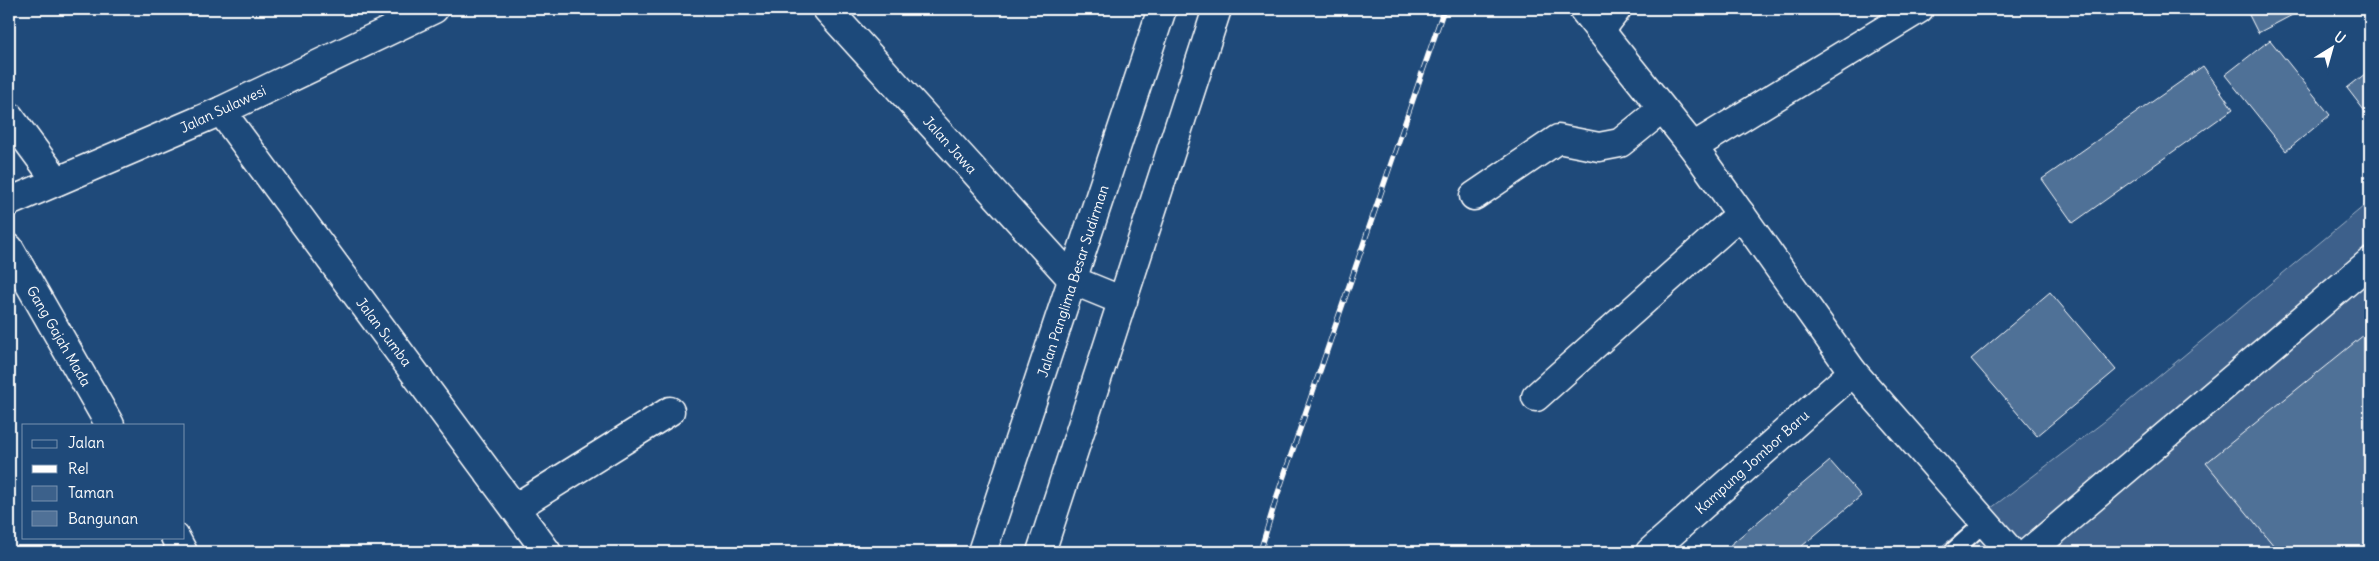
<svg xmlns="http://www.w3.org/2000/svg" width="2379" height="561" font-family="Delius,sans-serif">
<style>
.green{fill:#3c618b;stroke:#9eb0c5}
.building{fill:#507197;stroke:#fff}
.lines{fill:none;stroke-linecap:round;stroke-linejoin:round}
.service-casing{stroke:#fff;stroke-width:20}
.minor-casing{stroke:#fff;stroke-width:31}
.tertiary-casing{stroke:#fff;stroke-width:31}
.secondary-casing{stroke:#fff;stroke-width:31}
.service{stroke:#1f4a7a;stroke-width:16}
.minor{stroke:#1f4a7a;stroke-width:28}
.tertiary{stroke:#1f4a7a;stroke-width:28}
.secondary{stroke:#1f4a7a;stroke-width:28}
.rail-casing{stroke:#fff;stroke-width:5.5}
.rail{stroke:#1f4a7a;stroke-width:4;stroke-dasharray:11;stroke-linecap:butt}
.labels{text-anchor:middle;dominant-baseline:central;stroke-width:4;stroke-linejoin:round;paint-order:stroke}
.street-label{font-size:14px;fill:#fff;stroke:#1f4a7a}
</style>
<rect width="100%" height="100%" fill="#1f4a7a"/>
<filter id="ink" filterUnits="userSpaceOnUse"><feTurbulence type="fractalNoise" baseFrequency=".02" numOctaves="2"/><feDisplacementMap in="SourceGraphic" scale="10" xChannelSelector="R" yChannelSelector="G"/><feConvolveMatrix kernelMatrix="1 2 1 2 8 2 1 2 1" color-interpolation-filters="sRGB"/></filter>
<g filter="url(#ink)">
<polygon class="green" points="2370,201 2370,552 1942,552 1939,548 2105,421"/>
<g class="building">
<polygon points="2246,9 2299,9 2300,11 2258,33"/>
<polygon points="2270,40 2330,115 2286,151 2225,75"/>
<polygon points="2203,66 2233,109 2073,223 2042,179"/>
<polygon points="2370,70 2370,118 2347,88"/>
<polygon points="2050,292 2116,370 2037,436 1971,359"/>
<polygon points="2370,330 2370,552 2279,552 2206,463"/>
<polygon points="1830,461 1861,496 1795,552 1723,551"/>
</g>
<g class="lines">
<defs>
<polyline id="service" points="1952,552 1984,523"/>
<g id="minor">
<polyline points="827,9 1074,281 1123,301"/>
<polyline points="1600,31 1617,9"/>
<polyline points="221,111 547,552"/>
<polyline points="9,116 57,181"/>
<polyline points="1693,147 1919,9"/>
<polyline points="1474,196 1558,139 1599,147 1620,143 1662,109"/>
<polyline points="9,202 221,111 434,9"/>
<polyline points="9,248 110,425"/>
<polyline points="1536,397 1741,214"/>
<polyline points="515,508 670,411"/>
<polyline points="175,537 183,552"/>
<polyline points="1041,552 1217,9"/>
<polyline points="1650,552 1853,372"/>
<polyline points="2029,552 2370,262"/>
</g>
<polyline id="tertiary" points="1583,9 1693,147 1853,372 2011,552"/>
<polyline id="secondary" points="982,552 1162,9"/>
</defs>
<use href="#service" class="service-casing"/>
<use href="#minor" class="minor-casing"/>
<use href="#tertiary" class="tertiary-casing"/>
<use href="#secondary" class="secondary-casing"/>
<use href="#service" class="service"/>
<use href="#minor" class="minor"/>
<use href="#tertiary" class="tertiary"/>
<use href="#secondary" class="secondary"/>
<defs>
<polyline id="rail" points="1260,552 1277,496 1444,9"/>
</defs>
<use href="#rail" class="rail-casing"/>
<use href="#rail" class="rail"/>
</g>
</g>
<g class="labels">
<g class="street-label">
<text transform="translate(223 109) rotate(-25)">Jalan Sulawesi</text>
<text transform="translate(950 145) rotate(48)">Jalan Jawa</text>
<text transform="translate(1073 281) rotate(-72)">Jalan Panglima Besar Sudirman</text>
<text transform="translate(384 332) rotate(53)">Jalan Sumba</text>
<text transform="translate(59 336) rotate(60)">Gang Gajah Mada</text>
<text transform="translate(1752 462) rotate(-42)">Kampung Jombor Baru</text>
</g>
</g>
<rect width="2379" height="561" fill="none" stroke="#1f4a7a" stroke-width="30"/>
<rect x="15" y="15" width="2349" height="531" fill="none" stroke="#fff" stroke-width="2" filter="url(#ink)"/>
<rect x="22" y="424" width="162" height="115" fill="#1f4a7a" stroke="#7992af"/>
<rect x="32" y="440" width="25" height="8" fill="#1f4a7a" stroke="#7992af"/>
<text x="68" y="448" font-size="15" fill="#ffffff">Jalan</text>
<rect x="32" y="465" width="25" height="8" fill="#ffffff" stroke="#7992af"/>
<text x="68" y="474" font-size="15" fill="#ffffff">Rel</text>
<rect x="32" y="486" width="25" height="15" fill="#3c618b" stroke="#7992af"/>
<text x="68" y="498" font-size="15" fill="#ffffff">Taman</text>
<rect x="32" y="511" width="25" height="15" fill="#507197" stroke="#7992af"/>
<text x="68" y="524" font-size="15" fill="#ffffff">Bangunan</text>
<g transform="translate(2332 48) rotate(37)" stroke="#1f4a7a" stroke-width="4" paint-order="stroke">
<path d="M0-4L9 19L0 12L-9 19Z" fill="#ffffff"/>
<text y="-8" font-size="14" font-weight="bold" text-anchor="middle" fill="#ffffff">U</text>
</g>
</svg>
